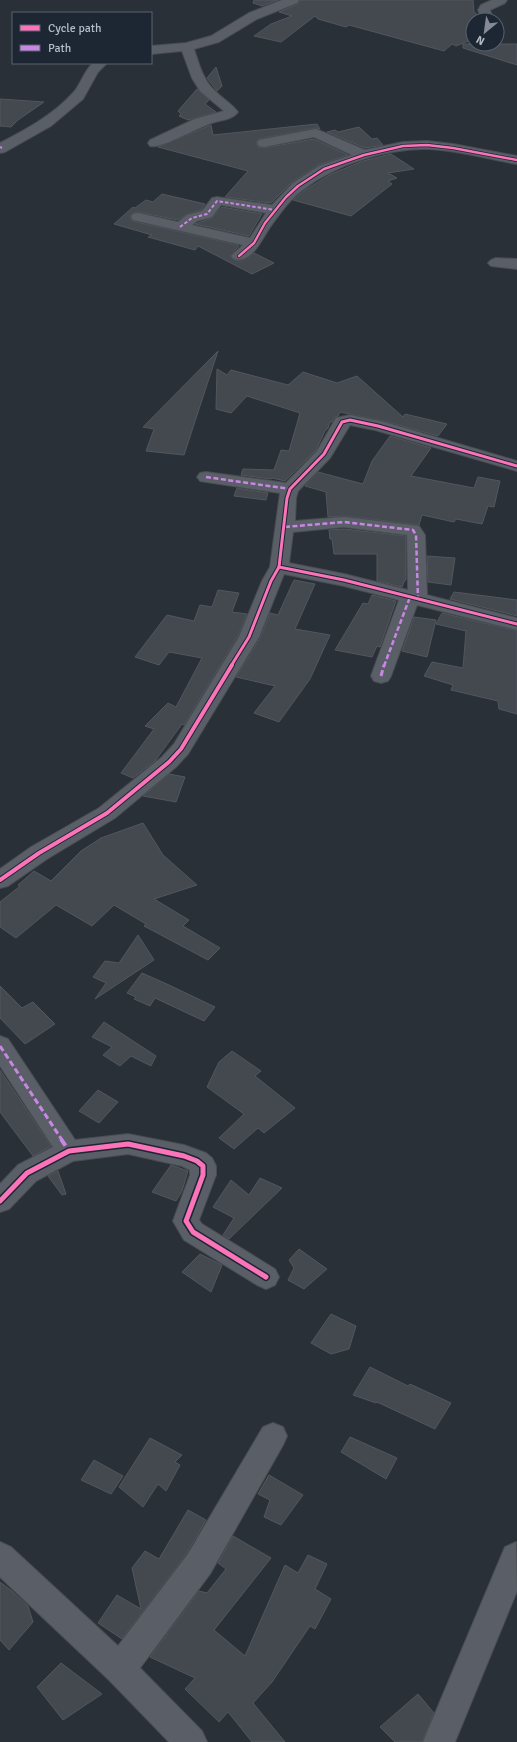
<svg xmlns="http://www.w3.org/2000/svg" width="517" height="1742" font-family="Signika,sans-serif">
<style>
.building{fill:#444950;stroke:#52575f}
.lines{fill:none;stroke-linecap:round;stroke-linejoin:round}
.minor-casing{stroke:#484c53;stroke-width:2}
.minor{fill:#5a5e66;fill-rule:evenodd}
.quiet-far3{stroke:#c787e3;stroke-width:2;stroke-dasharray:3.5 2;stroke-linecap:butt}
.quiet-far2{stroke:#c787e3;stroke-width:2.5;stroke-dasharray:5 2.5;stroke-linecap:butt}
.quiet-far1{stroke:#c787e3;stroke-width:3;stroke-dasharray:6 3;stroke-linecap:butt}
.quiet{stroke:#c787e3;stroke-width:4;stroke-dasharray:8 4;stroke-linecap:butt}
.cycleway-far3-casing{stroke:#1d2633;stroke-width:4}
.cycleway-far2-casing{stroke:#1d2633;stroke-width:5}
.cycleway-far1-casing{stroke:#1d2633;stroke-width:6}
.cycleway-casing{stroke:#1d2633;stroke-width:8}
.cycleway-far3{stroke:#fb73b8;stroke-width:2.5}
.cycleway-far2{stroke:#fb73b8;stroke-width:3}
.cycleway-far1{stroke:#fb73b8;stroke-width:4}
.cycleway{stroke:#fb73b8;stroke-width:5}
</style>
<rect width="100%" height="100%" fill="#2a3038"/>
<g class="building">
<polygon points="254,0 278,0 262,6 253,3"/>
<polygon points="300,0 473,0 474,12 478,15 473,20 473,39 456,46 452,44 444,51 349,25 346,27 318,19 315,16 281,42 254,36 271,24 292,16 279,12 298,4"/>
<polygon points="463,44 517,44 517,65 463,48"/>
<polygon points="216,67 222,86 217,91 207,78"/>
<polygon points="197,89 209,100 205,104 216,112 188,120 179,116 181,114 178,111"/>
<polygon points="0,99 44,102 18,120 11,127 0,126"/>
<polygon points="317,124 320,129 316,128 259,139 256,142 258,147 264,148 314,139 348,155 318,165 292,182 271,203 225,197 248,171 158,147 211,125 213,135"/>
<polygon points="359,127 372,139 377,138 383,145 365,148 327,132 335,130 338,132"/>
<polygon points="391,154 414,169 388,173 397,178 388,181 392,184 351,216 293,200 305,190 331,174 363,161"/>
<polygon points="162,194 205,204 201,210 187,214 178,220 138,212 133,213 130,216 132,221 238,245 239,246 230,256 234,260 242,261 254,253 274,263 252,274 198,246 195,250 148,237 152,235 114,224 133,207 135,208 146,200 153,202"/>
<polygon points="222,207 262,214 249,236 195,224 212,218"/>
<polygon points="218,351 184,455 146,451 154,429 143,427"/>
<polygon points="217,369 227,375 231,370 288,385 303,372 337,383 357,376 403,417 405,414 447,424 438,436 384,421 340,412 338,416 335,417 332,422 330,422 328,428 325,431 316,450 285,481 272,478 271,479 241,475 243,469 274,470 281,450 289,451 300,413 247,396 231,413 216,409"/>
<polygon points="390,436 431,448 411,476 474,488 478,477 500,481 494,507 488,506 482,524 456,519 454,522 422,515 419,525 344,516 328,517 326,492 305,486 318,472 363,484 372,461"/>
<polygon points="237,488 268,493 266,500 234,496"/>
<polygon points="344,529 406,536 406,580 405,580 402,587 377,581 377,554 334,554 332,539 330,539 329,530"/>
<polygon points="427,556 455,558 451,585 428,582"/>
<polygon points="294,580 315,584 295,629 330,635 310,679 279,722 254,713 275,686 236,677 260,638 270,613 278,615"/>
<polygon points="218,590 239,593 232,612 247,614 238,636 184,725 182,724 155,761 133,778 121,773 154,729 145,726 168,703 176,707 202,658 169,652 159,665 135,657 167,615 194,621 200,605 212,607"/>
<polygon points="454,592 517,600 517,616 450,599"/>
<polygon points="372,595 396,601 380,647 377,646 372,657 335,650 363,603 368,604"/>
<polygon points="442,613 517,631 517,714 499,709 498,701 451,690 453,685 424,676 432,662 463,668 466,631 436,624"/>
<polygon points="414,617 436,620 427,657 402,651"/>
<polygon points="169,774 185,777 176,802 143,796"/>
<polygon points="143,823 163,855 197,885 154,899 189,920 183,926 220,948 208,960 144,926 146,924 114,905 92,926 56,905 16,938 0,927 0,902 20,886 18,885 34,871 51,881 81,851 101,838"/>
<polygon points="138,935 154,960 95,999 106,983 93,977 105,961 119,963"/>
<polygon points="142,973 169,985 215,1007 204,1021 155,998 150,1006 134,999 136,997 127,993"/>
<polygon points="0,986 22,1008 33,1002 55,1024 25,1044 0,1018"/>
<polygon points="104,1022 156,1056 151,1066 131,1056 120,1066 103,1055 112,1047 92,1037"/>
<polygon points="232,1051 261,1071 255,1076 295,1108 264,1133 258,1128 234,1149 219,1138 244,1114 207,1087 219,1062"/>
<polygon points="0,1070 51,1146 33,1156 0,1112"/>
<polygon points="98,1090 118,1102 99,1123 79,1111"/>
<polygon points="171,1165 188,1171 182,1191 176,1201 152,1192"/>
<polygon points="58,1171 66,1194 62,1195 48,1176"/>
<polygon points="260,1178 282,1188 229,1239 223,1235 234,1218 213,1207 231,1180 249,1195"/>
<polygon points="299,1249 327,1269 304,1289 288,1280 294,1268 289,1260"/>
<polygon points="200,1254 222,1265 211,1292 182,1272"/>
<polygon points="331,1314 356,1326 349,1349 331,1354 311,1343"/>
<polygon points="370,1367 408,1386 410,1384 451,1403 435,1429 377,1402 376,1403 353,1395"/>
<polygon points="350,1437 397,1458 386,1479 341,1452"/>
<polygon points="150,1438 182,1455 175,1462 180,1465 166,1491 158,1484 143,1507 119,1487"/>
<polygon points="94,1460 123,1476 111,1494 81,1480"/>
<polygon points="269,1475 303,1495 281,1525 264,1517 270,1500 258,1494"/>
<polygon points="188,1510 206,1520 187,1553 122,1639 98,1623 117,1595 141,1609 132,1568 145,1551 159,1559"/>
<polygon points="233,1536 271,1558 214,1630 245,1656 285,1565 298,1573 308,1555 327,1564 315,1589 331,1599 315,1629 310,1626 272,1682 253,1703 285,1742 252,1742 228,1712 219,1722 185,1689 195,1678 150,1657 199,1591 207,1593 226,1569 218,1563"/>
<polygon points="0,1582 12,1591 28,1606 33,1622 9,1650 0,1640"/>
<polygon points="61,1663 102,1694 63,1720 37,1687"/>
<polygon points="418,1694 434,1713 422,1742 395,1742 380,1727"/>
</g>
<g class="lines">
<defs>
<g id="minor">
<path d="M 282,0 L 299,0 L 297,3 L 257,19 L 219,42 L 194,49 C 199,64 203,80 215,91 C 223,99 231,103 238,112 C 233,119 223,120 215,122 C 199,126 163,149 150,146 L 148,143 L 150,140 L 195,119 L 224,111 L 200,91 L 192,78 L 182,51 L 151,54 L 151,46 L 186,43 L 211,36 L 249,13 Z"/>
<polygon points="492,0 507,0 505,3 490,10 492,16 489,20 476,20 480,15 478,10 481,5"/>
<path d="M 93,63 L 107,63 L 98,72 L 83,99 L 51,126 L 5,152 L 0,153 L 0,143 C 25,130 53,115 72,94 C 81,85 83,72 93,63 Z"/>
<path d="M 316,129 L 365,150 L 403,142 L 427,141 L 453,144 L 517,156 L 517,164 C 487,159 457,150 427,149 C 387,148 335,165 304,189 C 291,198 282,211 273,223 C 263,235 254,264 234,259 L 231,256 L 243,245 L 133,220 L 131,217 L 133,214 L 138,213 L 178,222 L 187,215 L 202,211 L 212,198 L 217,197 L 272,205 L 293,183 L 319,166 L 352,155 L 314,137 L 264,147 L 259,146 L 257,143 L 259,140 L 264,139 ZM 221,205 L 266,213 L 250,238 L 192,225 L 197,221 L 212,217 Z"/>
<polygon points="496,258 517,259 517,269 491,266 488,263 491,260"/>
<path d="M 350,415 L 384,422 L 517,461 L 517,471 L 375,430 L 350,425 L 330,458 L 298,491 L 296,498 L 295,521 L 344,517 L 419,526 L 425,535 L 427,595 L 517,618 L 517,630 L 417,605 L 391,676 L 388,681 L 381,683 L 374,681 L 371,676 L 399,600 L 344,586 L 284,574 L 259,637 L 188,754 L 176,767 L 115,818 L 47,859 L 8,886 L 0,888 L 0,869 L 31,847 L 99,808 L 162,757 L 174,744 L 239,637 L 262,581 L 270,567 L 280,493 L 206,482 L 200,481 L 197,477 L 200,473 L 206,472 L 286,483 L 317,451 L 336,418 ZM 344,527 L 407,535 L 408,590 L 344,574 L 289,563 L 293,532 Z"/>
<polygon points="0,1036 8,1039 75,1140 128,1134 184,1145 206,1153 212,1158 216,1166 216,1175 199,1220 202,1224 275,1269 279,1277 275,1285 266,1289 257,1285 184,1240 173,1221 190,1175 190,1170 182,1166 128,1154 73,1161 36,1181 9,1209 0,1212 0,1184 18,1165 53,1147 0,1066"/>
<polygon points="273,1423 283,1427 287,1436 283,1445 210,1574 140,1668 202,1731 207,1742 169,1742 109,1680 0,1577 0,1542 11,1547 118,1646 188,1554 263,1427"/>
<polygon points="516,1542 517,1591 455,1742 423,1742 505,1547"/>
</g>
</defs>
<use href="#minor" class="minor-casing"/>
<use href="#minor" class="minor"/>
<g class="quiet-far3">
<polyline points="0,147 2,148"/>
<polyline points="180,227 192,218 207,214 217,201 275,210"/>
</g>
<g class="quiet-far2">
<polyline points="206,477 290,489"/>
<polyline points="285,527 344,522 413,530 416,535 418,599"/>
<polyline points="384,666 410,597"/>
</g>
<g class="quiet-far1">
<polyline points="381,676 384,665"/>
<polyline points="0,1046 62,1140"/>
</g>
<polyline class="quiet" points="61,1139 69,1151"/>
<defs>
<polyline id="cycleway-far3" points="239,256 254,243 265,223 286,197 298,186 324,169 364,155 403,146 427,145 453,148 517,160"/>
<g id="cycleway-far2">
<polyline points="517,466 378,426 350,420 342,422 324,454 290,489 287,498 279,567 344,580 517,624"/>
<polyline points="231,666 249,637 271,581 279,567"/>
</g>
<polyline id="cycleway-far1" points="0,880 39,853 107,813 169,762 181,749 232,665"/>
<polyline id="cycleway" points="0,1201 27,1173 69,1151 128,1144 184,1156 197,1161 203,1166 203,1175 186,1221 193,1232 266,1277"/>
</defs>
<use href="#cycleway-far3" class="cycleway-far3-casing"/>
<use href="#cycleway-far2" class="cycleway-far2-casing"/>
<use href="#cycleway-far1" class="cycleway-far1-casing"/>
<use href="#cycleway" class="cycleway-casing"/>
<use href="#cycleway-far3" class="cycleway-far3"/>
<use href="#cycleway-far2" class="cycleway-far2"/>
<use href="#cycleway-far1" class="cycleway-far1"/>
<use href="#cycleway" class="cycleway"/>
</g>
<rect x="12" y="12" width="140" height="52" fill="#1d2633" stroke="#59626f"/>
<rect x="20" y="25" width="20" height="6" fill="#fb73b8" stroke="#59626f"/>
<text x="48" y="32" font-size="12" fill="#b4bcc9">Cycle path</text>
<rect x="20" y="45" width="20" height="6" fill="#c787e3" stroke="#59626f"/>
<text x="48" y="52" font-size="12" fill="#b4bcc9">Path</text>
<g transform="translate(485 32) rotate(209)"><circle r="19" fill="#1d2633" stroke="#59626f"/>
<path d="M0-3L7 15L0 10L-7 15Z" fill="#848b96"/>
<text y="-6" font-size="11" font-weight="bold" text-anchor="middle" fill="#b4bcc9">N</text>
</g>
</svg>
